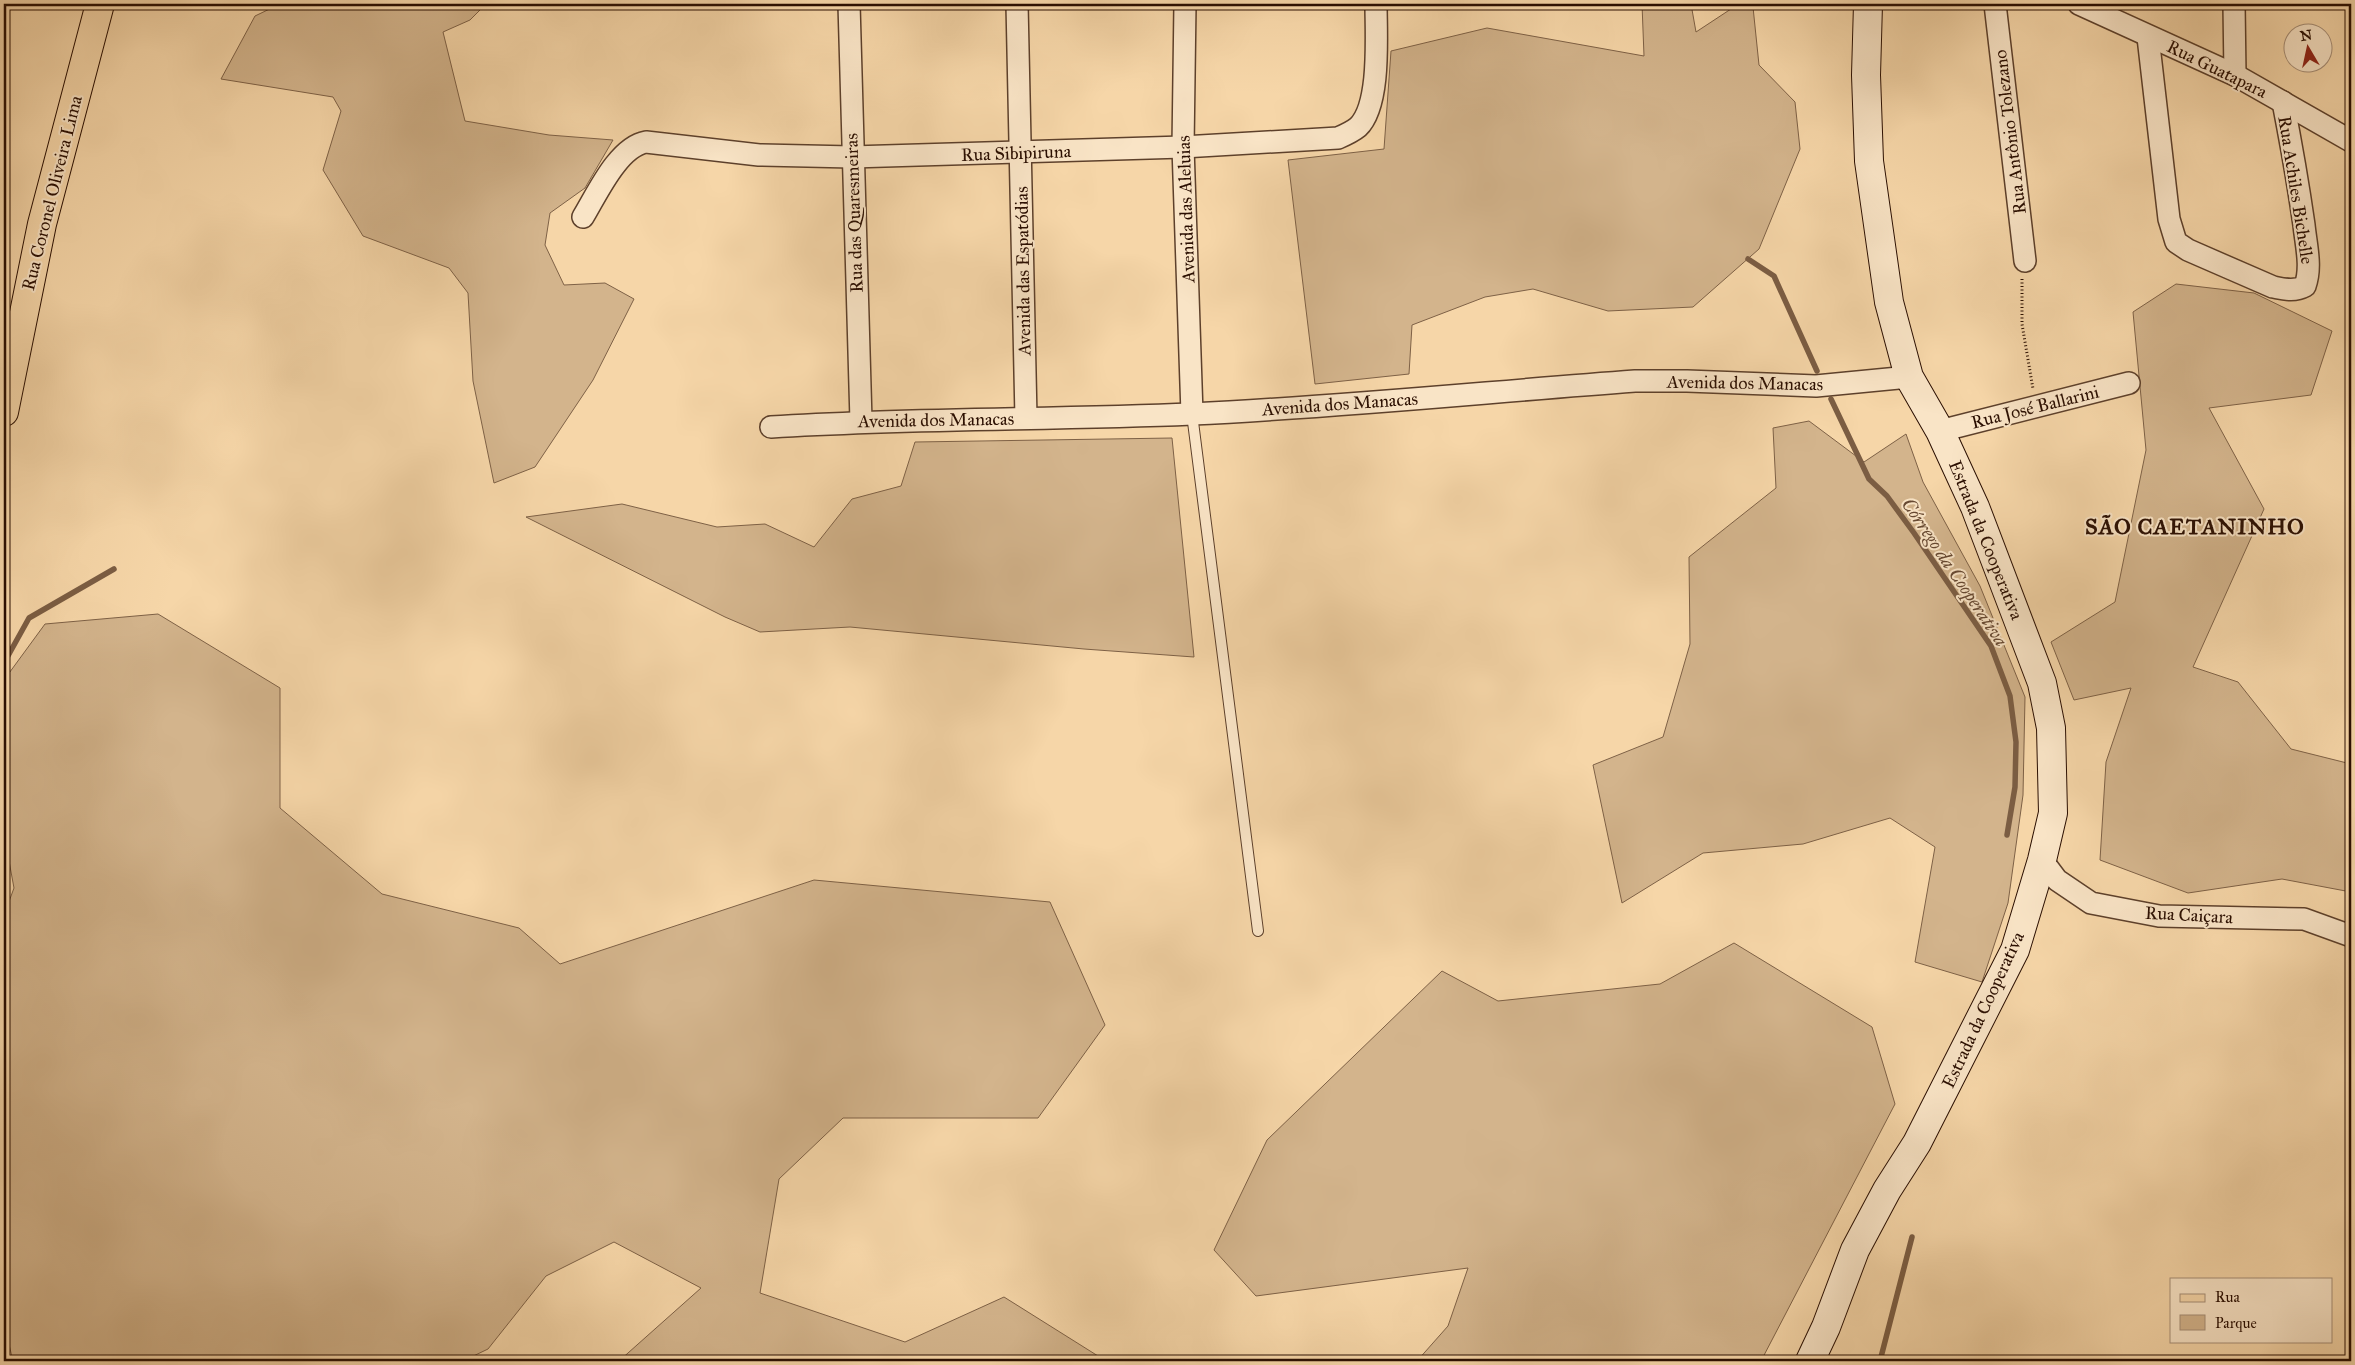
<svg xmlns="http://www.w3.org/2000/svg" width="2355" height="1365" font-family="'IM FELL Great Primer',serif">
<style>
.green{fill:#d3b48c;stroke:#7e6146}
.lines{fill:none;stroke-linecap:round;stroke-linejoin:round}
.stream{stroke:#7b5d43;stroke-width:5.5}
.service-casing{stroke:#5d402b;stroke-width:12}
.minor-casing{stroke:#5d402b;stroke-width:24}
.secondary-casing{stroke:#2a0e01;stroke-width:30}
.primary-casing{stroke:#2a0e01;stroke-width:30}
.path{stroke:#2a0e01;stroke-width:3;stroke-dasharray:1 2.5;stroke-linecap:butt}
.service{stroke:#f9e4c6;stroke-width:10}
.minor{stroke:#f9e4c6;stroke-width:21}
.secondary{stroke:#f9e4c6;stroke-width:28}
.primary{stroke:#f6d6a8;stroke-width:28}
.labels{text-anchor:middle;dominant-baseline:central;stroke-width:4;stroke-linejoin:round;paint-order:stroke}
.street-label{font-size:18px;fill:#2a0e01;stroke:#f9e4c6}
.water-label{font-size:19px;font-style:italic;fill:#674932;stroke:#f9e4c6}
.district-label{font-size:22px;font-weight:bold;letter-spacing:1px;fill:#2a0e01;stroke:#f9e4c6}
</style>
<rect width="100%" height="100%" fill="#f6d6a8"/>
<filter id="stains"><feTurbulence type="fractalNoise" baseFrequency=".004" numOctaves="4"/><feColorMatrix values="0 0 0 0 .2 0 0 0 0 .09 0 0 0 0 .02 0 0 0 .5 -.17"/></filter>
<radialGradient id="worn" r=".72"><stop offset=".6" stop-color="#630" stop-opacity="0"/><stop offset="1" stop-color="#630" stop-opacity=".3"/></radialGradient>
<g class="green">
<polygon points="280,4 486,4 470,20 443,32 465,121 549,135 613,140 585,188 550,213 545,245 564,285 605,283 634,299 593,380 535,467 494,483 473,381 468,293 449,268 363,236 323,170 341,111 333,97 221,79 255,16"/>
<polygon points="1642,4 1691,4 1696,32 1737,5 1753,7 1759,65 1795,102 1800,149 1759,249 1693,307 1608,311 1533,289 1485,297 1412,325 1409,374 1315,384 1288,160 1384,149 1391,51 1487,28 1644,56"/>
<polygon points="2176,284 2254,293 2332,331 2311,395 2209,408 2264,509 2193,667 2238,682 2291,749 2351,764 2351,892 2282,879 2188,893 2100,860 2106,762 2131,688 2074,700 2051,642 2115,602 2146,450 2133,312"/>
<polygon points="1809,421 1864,462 1906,434 1923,482 1980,586 2025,697 2023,795 2008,903 1982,982 1915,962 1935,847 1890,818 1803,844 1703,853 1622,903 1593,765 1663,737 1690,644 1689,557 1776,488 1773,428"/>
<polygon points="1172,438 1194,657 1084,649 850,627 760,632 725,617 526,517 622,504 717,527 765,524 814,547 852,499 901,486 915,442"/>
<polygon points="158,614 280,688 280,808 382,894 519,928 560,964 814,880 1050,902 1105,1025 1038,1118 843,1118 779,1179 760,1293 905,1342 1004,1297 1106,1361 619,1361 701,1288 614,1242 546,1276 488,1349 463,1361 13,1361 4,1324 4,915 14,888 4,834 4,680 45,624"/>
<polygon points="1734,943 1872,1027 1895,1104 1761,1361 1417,1361 1448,1326 1468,1268 1256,1296 1214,1250 1267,1140 1442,971 1498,1001 1660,984"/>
</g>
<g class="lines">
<g class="stream">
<polyline points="1748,259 1774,276 1817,371"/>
<polyline points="1831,399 1869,479 1887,496 1914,533 1991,646 2010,696 2016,742 2015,787 2007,835"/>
<polyline points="4,663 29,618 114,569"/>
<polyline points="1880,1361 1912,1237"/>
</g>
<defs>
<polyline id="service" points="1192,414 1258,931"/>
<g id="minor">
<polyline points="849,4 861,421"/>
<polyline points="1017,4 1026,418"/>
<polyline points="1185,4 1183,147 1192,414"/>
<polyline points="1995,4 2025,261"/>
<polyline points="2079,4 2235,75 2351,141"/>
<polyline points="2234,4 2235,75"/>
<path d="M 2148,37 L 2169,219 L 2176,242 L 2188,250 L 2273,287 C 2284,289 2294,292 2305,286 C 2312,267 2306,245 2304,225 C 2298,183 2291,143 2283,102"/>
<path d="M 583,217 C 597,194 618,147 646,142 L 759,155 L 852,157 L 1183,147 L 1338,138 C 1345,135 1352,132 1358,127 C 1381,105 1376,35 1376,4"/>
<path d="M 771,427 C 911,418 1052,420 1192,414 C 1340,407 1487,392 1635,381 L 1687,381 L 1816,386 L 1909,377"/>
<polyline points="1940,431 2129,383"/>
<polyline points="2042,860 2057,880 2091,903 2159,916 2304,919 2351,936"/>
</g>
<polyline id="secondary" points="1810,1361 1826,1327 1855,1250 1887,1190 1917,1143 2015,950 2042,860 2053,813 2051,728 2042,683 1975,507 1940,431 1909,377 1889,302 1869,161 1866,75 1868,4"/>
<polyline id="primary" points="4,412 42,224 100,4"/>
</defs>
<use href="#service" class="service-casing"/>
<use href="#minor" class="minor-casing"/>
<use href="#secondary" class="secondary-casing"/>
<use href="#primary" class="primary-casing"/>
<polyline class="path" points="2022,279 2022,324 2033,389"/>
<use href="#service" class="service"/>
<use href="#minor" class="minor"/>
<use href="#secondary" class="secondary"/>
<use href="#primary" class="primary"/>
</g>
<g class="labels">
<g class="street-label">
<text transform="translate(2217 69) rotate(26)">Rua Guatapara</text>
<text transform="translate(2010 132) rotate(-97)">Rua Antônio Tolezano</text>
<text transform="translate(1016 153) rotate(-2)">Rua Sibipiruna</text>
<text transform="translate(2296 190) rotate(81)">Rua Achiles Bichelle</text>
<text transform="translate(52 193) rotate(-76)">Rua Coronel Oliveira Lima</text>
<text transform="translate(1186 209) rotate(-92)">Avenida das Aleluias</text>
<text transform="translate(854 213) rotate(-92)">Rua das Quaresmeiras</text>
<text transform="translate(1023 271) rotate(-91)">Avenida das Espatódias</text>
<text transform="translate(1745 383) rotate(1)">Avenida dos Manacas</text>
<text transform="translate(1340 404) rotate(-4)">Avenida dos Manacas</text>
<text transform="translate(2035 407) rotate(-14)">Rua José Ballarini</text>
<text transform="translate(936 420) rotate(-1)">Avenida dos Manacas</text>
<text transform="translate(1986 540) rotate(68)">Estrada da Cooperativa</text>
<text transform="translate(2189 915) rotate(3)">Rua Caiçara</text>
<text transform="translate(1983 1010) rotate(-65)">Estrada da Cooperativa</text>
</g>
<g class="water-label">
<text transform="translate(1955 572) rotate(56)">Córrego da Cooperativa</text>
</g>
<g class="district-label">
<text x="2195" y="526">SÃO CAETANINHO</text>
</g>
</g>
<rect width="2355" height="1365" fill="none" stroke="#f6d6a8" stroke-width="20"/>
<rect x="5" y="5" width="2345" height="1355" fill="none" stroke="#2a0e01" stroke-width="2.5"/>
<rect x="10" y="10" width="2335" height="1345" fill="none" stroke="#2a0e01"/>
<rect x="2170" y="1278" width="162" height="65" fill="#f9e4c6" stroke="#a68e77"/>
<rect x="2180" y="1294" width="25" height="8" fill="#f6d6a8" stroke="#a68e77"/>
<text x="2215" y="1302" font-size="15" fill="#2a0e01">Rua</text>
<rect x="2180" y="1315" width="25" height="15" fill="#d3b48c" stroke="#a68e77"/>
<text x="2215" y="1328" font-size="15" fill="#2a0e01">Parque</text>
<g transform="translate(2308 48) rotate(351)"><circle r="24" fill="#f9e4c6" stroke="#a68e77"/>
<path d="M0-4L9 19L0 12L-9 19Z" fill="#8f2418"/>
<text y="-8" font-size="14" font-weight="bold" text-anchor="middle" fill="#2a0e01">N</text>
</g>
<rect width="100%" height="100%" filter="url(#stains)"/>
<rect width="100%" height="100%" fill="url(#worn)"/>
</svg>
